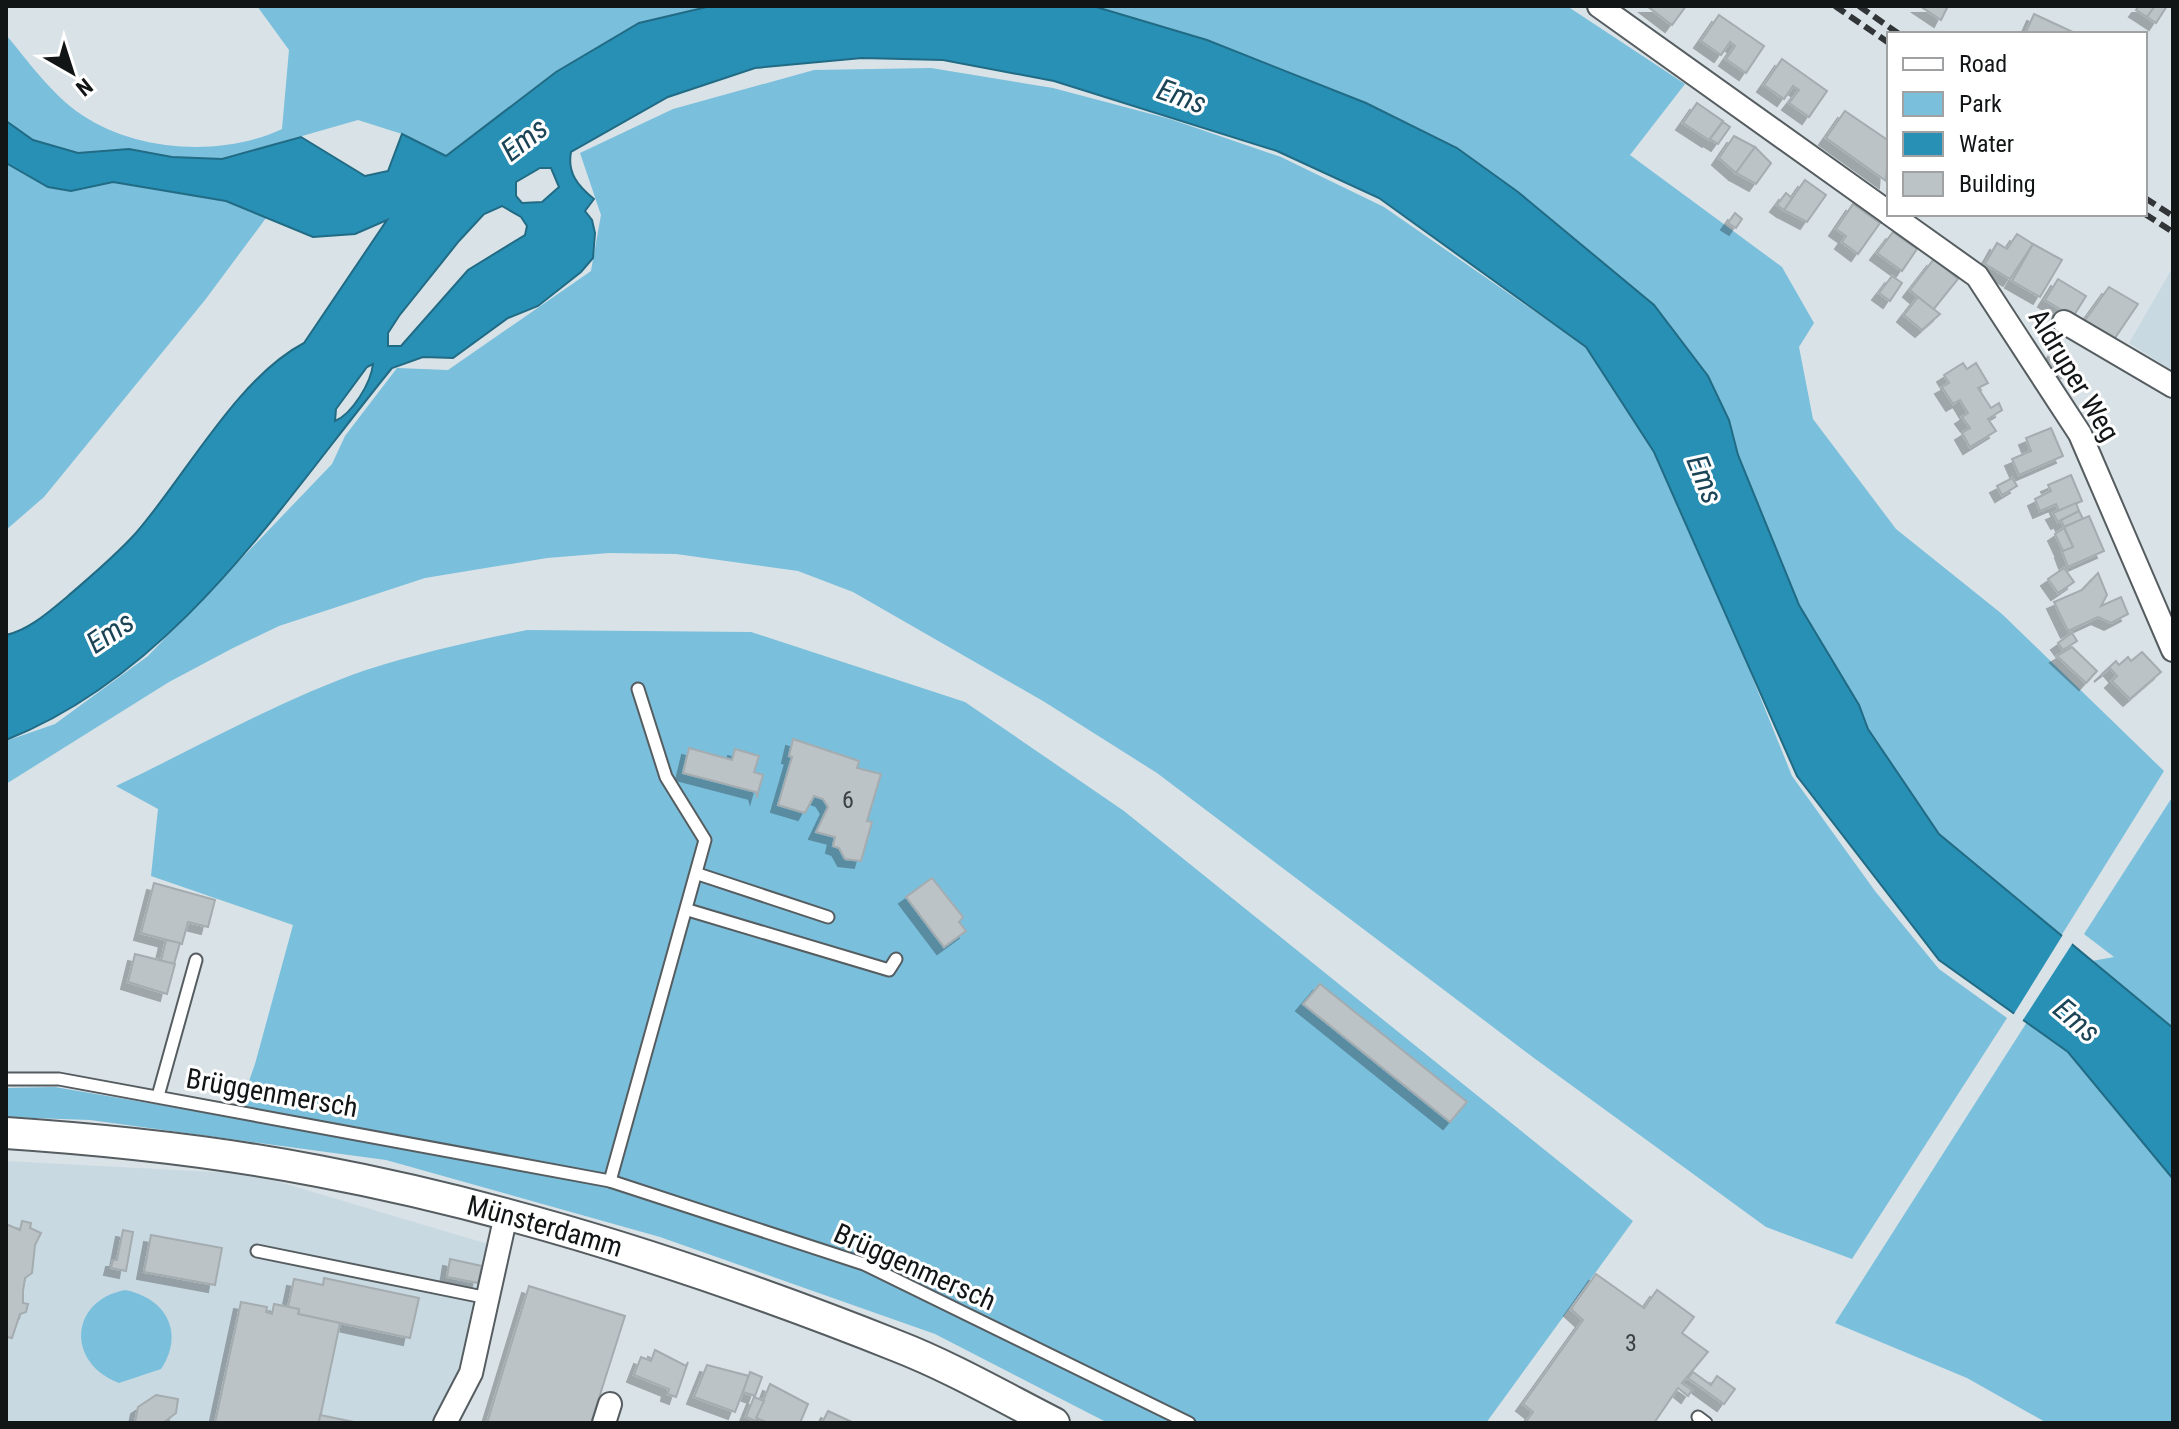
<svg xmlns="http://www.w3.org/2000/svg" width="2179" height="1429" font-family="'Roboto Condensed',sans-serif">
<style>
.built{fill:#c8d9e1}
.green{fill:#7abfdc}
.water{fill:#2890b5;stroke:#216b85;stroke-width:2;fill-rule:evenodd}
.pier{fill:#d9e2e6}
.building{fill:#bbc3c7;stroke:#a4acb0;stroke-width:2;filter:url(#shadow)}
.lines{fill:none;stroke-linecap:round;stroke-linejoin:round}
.lane-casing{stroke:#565d60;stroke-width:15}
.street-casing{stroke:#565d60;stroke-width:26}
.secondary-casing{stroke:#565d60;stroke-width:34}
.lane{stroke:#fff;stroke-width:11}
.street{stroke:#fff;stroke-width:22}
.secondary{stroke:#fff;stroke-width:30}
.rail{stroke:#313537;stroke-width:6;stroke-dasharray:12 6;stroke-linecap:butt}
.labels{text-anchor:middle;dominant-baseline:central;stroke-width:6;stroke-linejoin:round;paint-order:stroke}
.number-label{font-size:24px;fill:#3c4042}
.street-label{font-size:28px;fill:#121516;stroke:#fff}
.water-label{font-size:30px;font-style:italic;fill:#1b4556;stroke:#fff}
</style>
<defs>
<filter id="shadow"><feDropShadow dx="-7" dy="7" stdDeviation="0" flood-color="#0004"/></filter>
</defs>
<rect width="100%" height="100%" fill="#d9e2e6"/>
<g class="built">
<polygon points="2173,267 2173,371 2129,343"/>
<polygon points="6,1161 252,1174 488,1244 463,1365 435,1423 6,1423"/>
</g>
<g class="green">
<path d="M 257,6 L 711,6 L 639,23 L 555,72 L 446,156 L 402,134 L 358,120 L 222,159 L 172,157 L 129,149 L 77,153 L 33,140 L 6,121 L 6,35 C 29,62 51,94 82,115 C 137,152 223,157 282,129 L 289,50 Z"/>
<polygon points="1093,6 1567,6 1685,84 1630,155 1782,267 1814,323 1799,347 1813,419 1896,529 2002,614 2164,771 2061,936 1939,835 1868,729 1859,705 1799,605 1738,455 1729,420 1708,376 1654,305 1518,192 1457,148 1366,103 1207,40"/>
<polygon points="931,68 1053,88 1170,119 1281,157 1384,207 1586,347 1654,452 1716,587 1792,776 1875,891 1939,969 2007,1018 1852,1259 1766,1227 1534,1058 1157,773 1043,701 853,592 798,571 676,554 609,553 547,558 425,578 279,626 233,648 169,682 6,784 6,741 55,724 148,656 332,464 345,436 397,368 448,370 591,271 601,215 580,153 673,109 814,70"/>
<polygon points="6,163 48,187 71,191 113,182 226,201 266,218 205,300 44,497 6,530"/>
<path d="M 527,630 L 751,632 L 965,702 L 1124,811 L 1633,1221 L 1486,1423 L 1108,1423 L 935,1334 L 660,1237 L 386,1160 L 90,1120 L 6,1117 L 6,1088 L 55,1087 L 236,1118 L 255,1064 L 293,925 L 151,876 L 158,809 L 116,786 C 198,747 280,700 366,670 C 419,653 473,641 527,630 Z"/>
<polygon points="2173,796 2173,1028 2092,961 2114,957 2084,934"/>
<polygon points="2027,1022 2069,1052 2173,1179 2173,1423 2047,1423 1967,1378 1835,1323"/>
<path d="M 125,1290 C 166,1298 185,1333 161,1369 L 119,1383 C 66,1363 69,1301 125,1290 Z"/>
</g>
<path class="water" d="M 711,6 L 1093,6 L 1207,40 L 1366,103 L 1457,148 L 1518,192 L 1654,305 L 1708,376 L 1729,420 L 1738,455 L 1799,605 L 1859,705 L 1868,729 L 1939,834 L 2173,1028 L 2173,1179 L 2068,1052 L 1939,960 L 1797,776 L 1654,452 L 1586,347 L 1379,198 L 1277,151 L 1054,81 L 943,60 L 862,58 L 755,68 L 668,97 L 571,152 C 567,173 578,186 594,199 L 585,211 L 592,220 L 595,233 L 593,258 L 581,272 L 538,306 L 508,318 L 453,358 L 423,357 L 392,368 C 281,504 176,673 6,740 L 6,635 C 29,630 50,611 68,596 C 91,576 114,557 135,534 C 185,477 237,378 304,343 L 387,220 L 355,234 L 313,237 L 226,201 L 113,182 L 71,191 L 48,187 L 6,163 L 6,121 L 33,140 L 78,153 L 129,149 L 172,157 L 222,159 L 301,137 L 365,176 L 388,171 L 402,134 L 446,156 L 556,72 L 639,23 ZM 540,168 L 551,168 L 559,187 L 542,202 L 522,203 L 516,196 L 516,182 ZM 502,206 L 521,217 L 527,226 L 525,235 L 468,270 L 401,346 L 388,346 L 388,333 L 399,316 L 459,241 L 484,214 ZM 373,364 C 371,383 352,414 335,421 L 336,409 L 367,367 Z"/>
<polygon class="pier" points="2064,933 2074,941 2021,1023 2012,1017"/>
<g class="building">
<polygon points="1647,6 1686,6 1672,25"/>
<polygon points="1920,6 1948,6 1941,20"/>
<polygon points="2139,6 2155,6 2147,17 2136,10"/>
<polygon points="2155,6 2167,6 2156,23 2147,17"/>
<polygon points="2034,14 2077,34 2025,34"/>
<polygon points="1719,15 1764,46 1746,73 1726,59 1735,46 1730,42 1721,55 1701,41"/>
<polygon points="1782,59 1827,91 1809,117 1789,103 1799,90 1793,86 1784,99 1764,85"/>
<polygon points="1697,103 1723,121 1709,140 1683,123"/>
<polygon points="1845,111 1889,141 1886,181 1826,138"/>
<polygon points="1723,122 1730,127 1718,144 1710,139"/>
<polygon points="1734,136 1755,147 1736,173 1719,158"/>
<polygon points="1755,147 1771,163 1756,184 1736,173"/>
<polygon points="1805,180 1826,195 1807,222 1784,210"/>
<polygon points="1786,193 1792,198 1784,210 1777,205"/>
<polygon points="1853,204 1880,223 1858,254 1842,242 1846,236 1836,229"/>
<polygon points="1735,213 1742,219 1736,228 1728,223"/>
<polygon points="1893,232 1917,249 1902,271 1877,253"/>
<polygon points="2017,234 2033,244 2010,279 1985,264 1997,243 2007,249"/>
<polygon points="2033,244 2062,260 2040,297 2012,281"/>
<polygon points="1934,259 1958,279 1933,310 1910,290"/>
<polygon points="1892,276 1902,283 1890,301 1879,293"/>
<polygon points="2058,279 2086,296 2073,317 2045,300"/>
<polygon points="2109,287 2138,304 2113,341 2083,323"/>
<polygon points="1918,297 1940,314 1922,330 1904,315"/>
<polygon points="2055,350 2072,362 2061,378 2045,367"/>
<polygon points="1963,363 1967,369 1976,363 1988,383 1978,388 1991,408 1999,403 2002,410 1988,419 1996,431 1970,447 1962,433 1970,428 1962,417 1968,413 1960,400 1953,404 1942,387 1949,383 1944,375"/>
<polygon points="2051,428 2063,456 2019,475 2012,459 2031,451 2026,438"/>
<polygon points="2071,475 2082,501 2059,511 2056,504 2040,511 2035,499 2051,491 2048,485"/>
<polygon points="2012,478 2017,486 2002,495 1997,486"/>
<polygon points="2076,503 2079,511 2058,522 2053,513"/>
<polygon points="2079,511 2083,519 2064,527 2061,520"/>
<polygon points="2089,516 2104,551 2068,567 2062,551 2073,547 2064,527"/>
<polygon points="2064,528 2073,547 2063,551 2055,534"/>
<polygon points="2064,568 2074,582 2058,593 2048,579"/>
<polygon points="2098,573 2107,595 2101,606 2121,597 2128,614 2111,623 2098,617 2068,631 2054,602 2082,590"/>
<polygon points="2072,633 2077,641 2063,650 2058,643"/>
<polygon points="2072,647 2097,671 2086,683 2057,656"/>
<polygon points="2142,652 2161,672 2130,699 2112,681 2117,676 2110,668 2101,675 2116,661 2119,665 2128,657 2131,661"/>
<polygon points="793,739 859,761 857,768 881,774 867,821 872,822 861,861 845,859 839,848 833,846 835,837 816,832 828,807 823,799 814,796 805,813 778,805 792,757 789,756"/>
<polygon points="689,748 732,760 735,749 759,756 754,772 763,775 757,796 756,792 683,773"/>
<polygon points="932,878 963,917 959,922 966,931 944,947 906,897"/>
<polygon points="154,883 215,900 208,927 188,922 182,944 141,933"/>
<polygon points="166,940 180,943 174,964 161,961"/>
<polygon points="135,954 175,964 167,994 128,982"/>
<polygon points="1320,984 1467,1102 1450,1122 1303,1004"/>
<polygon points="22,1221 31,1223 30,1228 41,1233 35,1245 32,1273 25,1278 23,1291 23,1303 28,1304 26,1312 20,1314 12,1338 6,1337 6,1224 20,1230"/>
<polygon points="123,1230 133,1232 126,1271 111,1268 113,1260 117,1260"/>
<polygon points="151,1235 222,1248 215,1285 144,1272"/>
<polygon points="450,1259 482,1266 478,1283 447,1277"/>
<polygon points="1596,1274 1644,1308 1657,1290 1694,1317 1682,1333 1708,1352 1682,1383 1692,1390 1688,1396 1678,1388 1654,1423 1525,1423 1533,1412 1523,1404 1583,1320 1571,1309"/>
<polygon points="324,1278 419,1298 410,1338 298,1314 299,1309 288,1307 294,1279 323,1285"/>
<polygon points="529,1286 625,1316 591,1423 487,1423"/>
<polygon points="241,1302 267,1307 266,1312 272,1314 274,1304 299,1309 298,1314 340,1323 319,1423 215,1423"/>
<polygon points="655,1350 686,1366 688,1362 676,1397 668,1394 669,1389 634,1375 641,1357 651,1361"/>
<polygon points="707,1365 749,1376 735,1412 694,1397"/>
<polygon points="750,1372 762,1377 755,1396 743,1392"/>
<polygon points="1693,1372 1711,1385 1717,1376 1735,1389 1724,1404 1688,1378"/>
<polygon points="770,1384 808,1404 800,1423 769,1423 756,1418"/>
<polygon points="156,1395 178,1399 176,1413 163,1423 135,1422 138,1407"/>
<polygon points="754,1397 764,1401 756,1418 760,1423 746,1417"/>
<polygon points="828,1411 854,1423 822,1423"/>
<polygon points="320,1415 359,1423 319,1423"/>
</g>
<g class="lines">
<defs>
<g id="lane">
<polyline points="698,874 828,917"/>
<polyline points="688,910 889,970 896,959"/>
<polyline points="6,1079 59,1079 610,1181 864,1264 1189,1423"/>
<polyline points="158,1096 196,960"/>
<polyline points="610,1181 705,840 666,777 638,689"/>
<polyline points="257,1251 488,1298"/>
<polyline points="1698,1417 1706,1423"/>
</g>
<g id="street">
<polyline points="1599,6 1889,213"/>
<polyline points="1890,214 1977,276 2080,434 2173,650"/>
<polyline points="2064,322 2173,386"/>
<polyline points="445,1423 471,1373 506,1215"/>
<polyline points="604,1423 610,1404"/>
</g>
<g id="secondary">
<path id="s1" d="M 6,1133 C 111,1140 215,1151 318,1171 C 515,1208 711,1272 897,1346 C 951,1367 1003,1397 1054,1423"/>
</g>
</defs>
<use href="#lane" class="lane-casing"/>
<use href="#street" class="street-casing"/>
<use href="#secondary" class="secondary-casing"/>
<use href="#lane" class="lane"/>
<use href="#street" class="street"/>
<use href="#secondary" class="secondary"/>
<g class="rail">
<polyline points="1835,6 1889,43"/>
<polyline points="1859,6 1899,34"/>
<polyline points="2145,198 2173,216"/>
<polyline points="2145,214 2173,232"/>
</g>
</g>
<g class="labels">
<g class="number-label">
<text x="848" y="800">6</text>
<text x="1631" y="1343">3</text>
</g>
<g class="street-label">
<text transform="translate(2074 375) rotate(59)">Aldruper Weg</text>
<text transform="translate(272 1093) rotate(10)">Brüggenmersch</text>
<text stroke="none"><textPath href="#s1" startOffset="548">Münsterdamm</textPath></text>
<text transform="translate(915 1267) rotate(24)">Brüggenmersch</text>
</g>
<g class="water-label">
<text transform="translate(1182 96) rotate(20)">Ems</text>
<text transform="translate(524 139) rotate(-38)">Ems</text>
<text transform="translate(1705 479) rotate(68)">Ems</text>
<text transform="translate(110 632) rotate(-34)">Ems</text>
<text transform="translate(2077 1020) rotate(40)">Ems</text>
</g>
</g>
<rect width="2179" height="1429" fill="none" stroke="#121516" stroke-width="16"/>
<rect x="1887" y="32" width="260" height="184" fill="#ffffff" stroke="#a0a1a2" stroke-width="2"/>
<rect x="1903" y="58" width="40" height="12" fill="#ffffff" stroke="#a0a1a2" stroke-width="2"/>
<text x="1959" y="72" font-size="24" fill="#121516">Road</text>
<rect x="1903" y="92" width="40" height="24" fill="#7abfdc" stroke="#a0a1a2" stroke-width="2"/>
<text x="1959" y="112" font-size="24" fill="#121516">Park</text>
<rect x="1903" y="132" width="40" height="24" fill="#2890b5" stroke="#a0a1a2" stroke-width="2"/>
<text x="1959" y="152" font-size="24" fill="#121516">Water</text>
<rect x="1903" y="172" width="40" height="24" fill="#bbc3c7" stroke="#a0a1a2" stroke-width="2"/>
<text x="1959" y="192" font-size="24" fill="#121516">Building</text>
<g transform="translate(72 72) rotate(141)" stroke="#ffffff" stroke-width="6" paint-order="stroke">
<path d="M0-6L14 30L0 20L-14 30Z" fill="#121516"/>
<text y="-12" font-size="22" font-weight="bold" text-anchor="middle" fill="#121516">N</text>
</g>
</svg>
